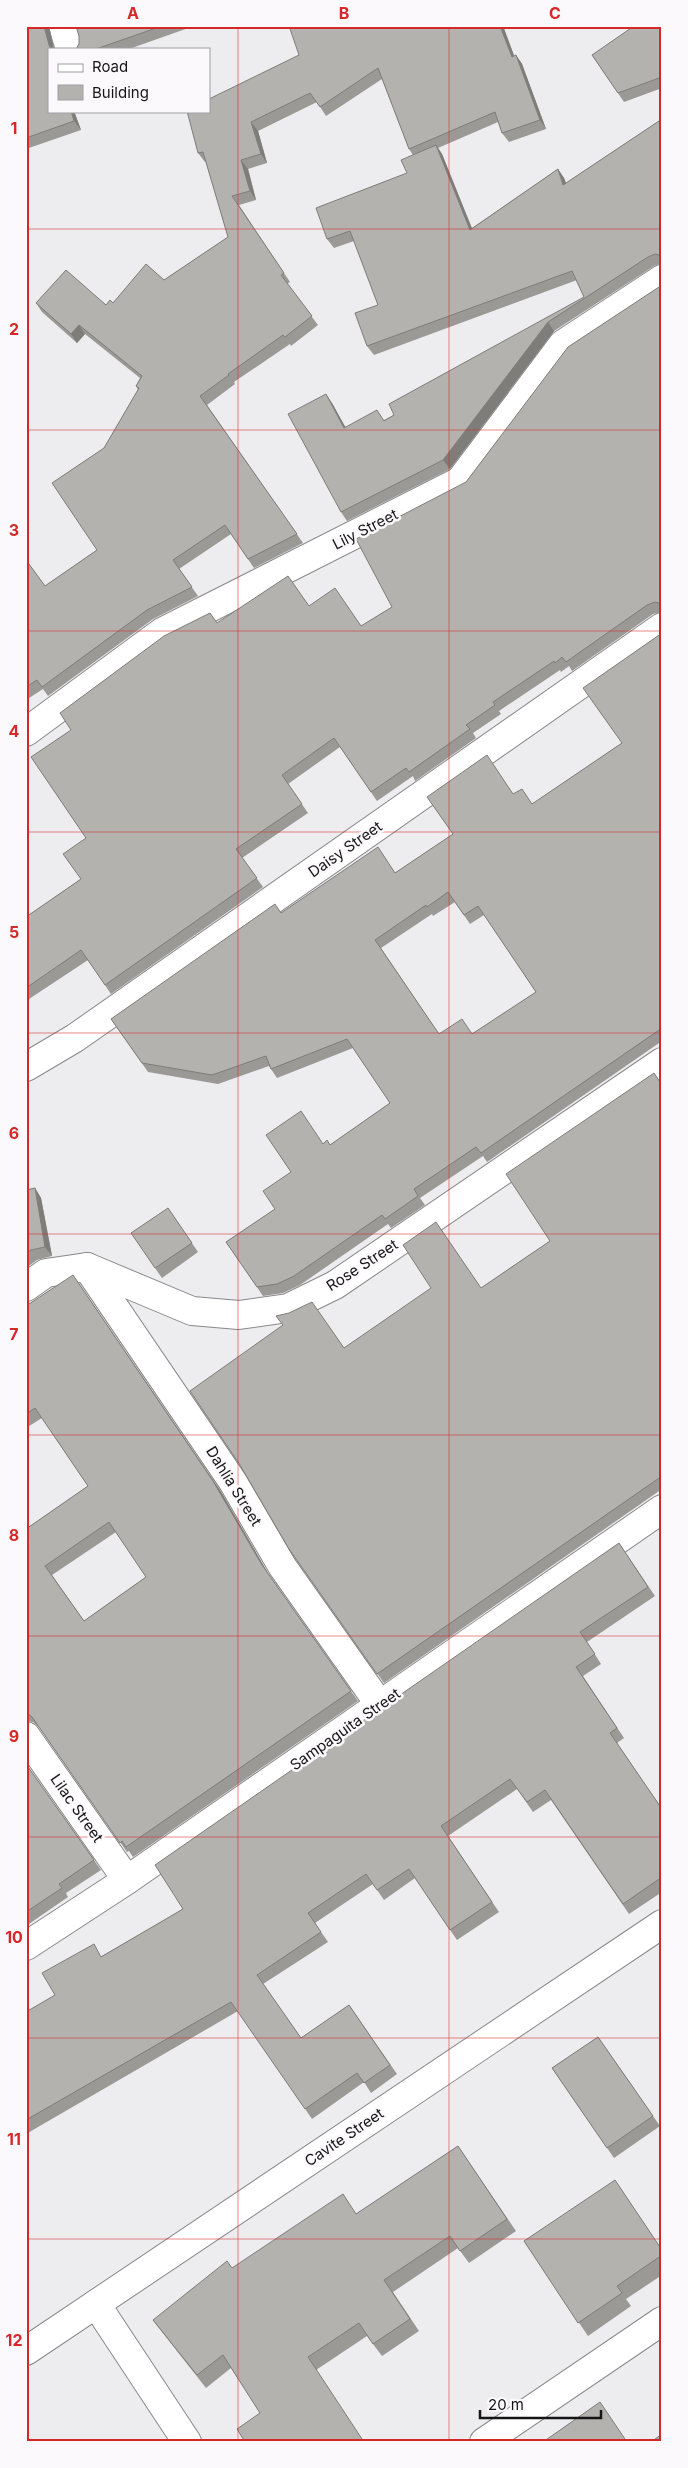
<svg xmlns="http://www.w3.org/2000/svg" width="688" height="2468" font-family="Inter,sans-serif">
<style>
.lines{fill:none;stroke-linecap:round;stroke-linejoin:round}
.minor-casing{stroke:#89888a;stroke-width:30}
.minor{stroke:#fff;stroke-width:28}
.wall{fill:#9b9996;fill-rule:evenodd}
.shaded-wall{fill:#7e7d7a}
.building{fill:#b4b2af;stroke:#7e7d7a;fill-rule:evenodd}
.grid{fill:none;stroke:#d62828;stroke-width:1;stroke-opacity:0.55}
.labels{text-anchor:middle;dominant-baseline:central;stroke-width:5;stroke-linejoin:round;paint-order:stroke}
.street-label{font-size:15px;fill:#161516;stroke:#fbf9fc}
.neatline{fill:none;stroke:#d62828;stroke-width:2}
.grid-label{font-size:16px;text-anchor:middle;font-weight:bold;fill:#d62828}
</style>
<rect width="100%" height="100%" fill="#edecef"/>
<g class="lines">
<defs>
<g id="minor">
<polyline points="63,26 70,49"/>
<polyline points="26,732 162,632 460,481 563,344 662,279"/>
<polyline points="26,1067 75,1038 662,627"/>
<polyline points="87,1267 233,1482 282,1566 380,1705"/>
<polyline points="26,1287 46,1273 87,1267 192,1311 239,1315 288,1308 335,1285 662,1062"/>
<polyline points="26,1736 127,1880"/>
<polyline points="26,1946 127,1880 662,1509"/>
<polyline points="96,2304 187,2442"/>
<polyline points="26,2351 662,1924"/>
<polyline points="484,2442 662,2321"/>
</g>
</defs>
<use href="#minor" class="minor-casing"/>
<use href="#minor" class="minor"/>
</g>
<g class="wall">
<polygon points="26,26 49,26 54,49 49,49 74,111 81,130 26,149"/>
<polygon points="76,26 194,26 129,49 76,49 79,44 79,36"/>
<polygon points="503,26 514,56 516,55 522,64 546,129 509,142 502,133 498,122 438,148 442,154 472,228 558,169 564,178 566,183 662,119 662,263 654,266 554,331 450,469 347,521 341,512 332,403 345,428 384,420 394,415 584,297 577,280 374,355 367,346 378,305 354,241 334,248 327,239 407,173 413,155 409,149 382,79 326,116 317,102 258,131 267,163 248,169 256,200 239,205 290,282 287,284 318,325 291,346 290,344 234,382 235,384 207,405 303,543 254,568 231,534 179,569 198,596 153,619 48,696 43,689 26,700 26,560 45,586 97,550 104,448 138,390 136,386 140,378 85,334 77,343 42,312 36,303 106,305 164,280 228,237 206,162 205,162 198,153 299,55"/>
<polygon points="662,26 662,88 624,102 592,55"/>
<polygon points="662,285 662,612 653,614 572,671 569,666 561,672 560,670 499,711 501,714 473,733 476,738 415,781 413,776 377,801 340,747 288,784 308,813 242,858 263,887 111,994 88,960 26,1001 26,917 81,879 86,838 71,730 217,623 309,606 361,626 392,607 466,482"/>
<path d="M 662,633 L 662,1041 L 487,1162 L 483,1156 L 420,1198 L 425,1205 L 391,1228 L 388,1224 L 300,1285 L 283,1293 L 263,1296 L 226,1242 L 275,1209 L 291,1172 L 323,1143 L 330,1145 L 390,1103 L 353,1048 L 277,1078 L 269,1066 L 218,1084 L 148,1072 L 111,1019 L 281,913 L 395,873 L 514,794 L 532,804 L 622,743 ZM 455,902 L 470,924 L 484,915 L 536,992 L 472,1034 L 439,1034 L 381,948 L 432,914 L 433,916 Z"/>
<polygon points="662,1085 662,1489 384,1683 289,1549 344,1348 481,1288 550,1241"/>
<polygon points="35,1188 41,1198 52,1256 37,1260 30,1265 26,1266 26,1190"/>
<polygon points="168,1208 198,1252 162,1278 155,1268"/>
<path d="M 26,1306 L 220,1490 L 269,1575 L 358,1701 L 133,1857 L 129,1851 L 127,1852 L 39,1727 L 33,1722 L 26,1721 L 26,1529 L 88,1486 L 42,1418 L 26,1428 ZM 116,1532 L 146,1577 L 84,1621 L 52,1575 Z"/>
<polygon points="619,1543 655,1596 587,1642 601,1664 583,1676 624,1738 617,1743 662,1809 662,1892 629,1914 551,1800 533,1812 517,1789 448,1836 499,1912 457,1940 415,1878 384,1900 373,1884 315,1923 328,1942 263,1984 301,2038 349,2005 397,2074 371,2093 364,2082 312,2119 238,2011 26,2134 26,2012 55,1995 102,1956 183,1909"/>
<polygon points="26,1764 101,1870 66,1893 68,1897 26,1926"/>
<polygon points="598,2037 660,2126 614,2158 552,2068"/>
<polygon points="458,2146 516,2231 469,2263 458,2248 393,2292 419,2331 382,2356 367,2336 316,2370 260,2413 231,2368 206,2388 162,2332 153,2320 232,2268 356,2214"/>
<polygon points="524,2241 662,2249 662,2275 626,2299 631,2306 588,2336"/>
</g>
<g class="shaded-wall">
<polygon points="44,26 49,26 54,49 51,49 49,45"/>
<polygon points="500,26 503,26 518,66 512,57"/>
<polygon points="516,55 522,64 546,129 540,120"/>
<polygon points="71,111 74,111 81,130 74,121"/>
<polygon points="251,122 258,131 267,163 261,154"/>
<polygon points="436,145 442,154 476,239 470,230"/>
<polygon points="241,160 248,169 256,200 250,191"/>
<polygon points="558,169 564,178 570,194 563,185"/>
<polygon points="548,322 554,331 450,469 443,460"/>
<polygon points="79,325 85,334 77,343 71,334"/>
<polygon points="326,394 332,403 351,437 344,428"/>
<polygon points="35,1188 41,1198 52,1256 45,1247"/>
<polygon points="73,1275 220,1490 269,1575 262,1565"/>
</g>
<g class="building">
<polygon points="26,26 44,26 49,45 51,49 49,49 49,111 71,111 74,121 26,138"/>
<polygon points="76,26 162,26 96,49 76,49 79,44 79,36"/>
<polygon points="289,26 500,26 512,57 516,55 540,120 502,133 495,112 409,149 378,68 320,107 310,93 251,122 261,154 241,160 250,191 232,196 284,273 281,275 312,316 285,337 283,335 228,374 229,375 200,396 297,534 248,559 225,525 173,560 192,587 147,610 42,687 37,680 26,687 26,560 45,586 97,550 52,483 104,448 139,388 136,386 142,376 79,325 71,334 36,303 66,270 106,305 110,300 113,303 146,264 164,280 228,237 203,152 198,153 187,111 209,111 209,99 299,55"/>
<polygon points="634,26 662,26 662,77 618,93 592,55"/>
<polygon points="662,119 662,256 655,254 648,257 548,322 443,460 341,512 288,414 326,394 344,428 377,410 384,421 394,415 389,404 584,297 572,271 367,346 355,313 378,305 350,231 327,239 316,208 407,173 401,160 436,145 470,230 558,169 563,185"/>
<polygon points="662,285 662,604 655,602 647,605 566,662 562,657 555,663 554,661 493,702 495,705 466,725 470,729 409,772 406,768 371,792 334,738 282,775 302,804 236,849 257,878 105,985 81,950 26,988 26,917 81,879 63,854 86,838 31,757 71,730 60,713 164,636 210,613 217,623 288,576 309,606 335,588 361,626 392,607 356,539 466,482 568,347"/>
<path d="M 662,633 L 662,1028 L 481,1153 L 476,1147 L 414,1189 L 418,1196 L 385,1219 L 382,1215 L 294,1276 L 277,1284 L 257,1287 L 226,1242 L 275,1209 L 263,1191 L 291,1172 L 266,1135 L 301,1111 L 323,1144 L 327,1140 L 330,1145 L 390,1103 L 347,1039 L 271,1069 L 266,1056 L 212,1075 L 142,1063 L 111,1019 L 275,904 L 281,913 L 378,847 L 395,873 L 453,834 L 427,797 L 487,755 L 513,794 L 522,789 L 532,804 L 622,743 L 583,688 ZM 448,892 L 464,915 L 478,906 L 536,992 L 472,1034 L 462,1019 L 439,1034 L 375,940 L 426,905 L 427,907 Z"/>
<polygon points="654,1073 662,1085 662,1476 377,1674 289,1549 240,1465 190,1391 283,1325 276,1316 289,1313 312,1302 344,1348 431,1288 403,1245 436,1222 481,1288 550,1241 506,1174"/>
<polygon points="35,1188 45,1247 31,1250 26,1253 26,1190"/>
<polygon points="168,1208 192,1243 155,1268 131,1233"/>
<path d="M 73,1275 L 213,1481 L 262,1565 L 351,1691 L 126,1847 L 122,1841 L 120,1843 L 32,1717 L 26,1712 L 26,1529 L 88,1486 L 35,1408 L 26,1414 L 26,1306 ZM 109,1522 L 146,1577 L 84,1621 L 45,1566 Z"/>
<polygon points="619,1543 648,1587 580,1632 595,1654 576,1667 617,1728 610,1733 662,1809 662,1877 623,1904 545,1790 527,1802 510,1779 441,1826 492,1902 450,1930 409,1869 377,1890 366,1874 308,1913 321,1932 257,1975 301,2038 349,2005 390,2065 364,2083 357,2073 305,2109 231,2002 26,2120 26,2012 55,1995 42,1973 94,1944 101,1957 183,1909 155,1865"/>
<polygon points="26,1764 94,1860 59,1884 62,1888 26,1912"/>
<polygon points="598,2037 653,2116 607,2148 552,2068"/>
<polygon points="458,2146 507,2219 460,2251 450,2236 384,2280 410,2319 373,2344 359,2323 308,2357 364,2442 245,2442 237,2429 260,2413 223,2355 197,2375 153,2320 227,2261 232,2268 343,2194 356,2214"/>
<polygon points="615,2180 662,2250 662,2255 617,2286 622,2293 578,2323 524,2241"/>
<polygon points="600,2402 627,2442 543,2442"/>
<polygon points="662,2434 662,2442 651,2442"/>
</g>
<path class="grid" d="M 238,26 L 238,2442M 449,26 L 449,2442M 26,229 L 662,229M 26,430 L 662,430M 26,631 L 662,631M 26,832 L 662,832M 26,1033 L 662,1033M 26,1234 L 662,1234M 26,1435 L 662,1435M 26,1636 L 662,1636M 26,1837 L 662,1837M 26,2038 L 662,2038M 26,2239 L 662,2239"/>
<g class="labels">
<g class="street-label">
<text transform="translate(365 529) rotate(-27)">Lily Street</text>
<text transform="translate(345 849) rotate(-35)">Daisy Street</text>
<text transform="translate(362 1265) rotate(-33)">Rose Street</text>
<text transform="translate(234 1486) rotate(58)">Dahlia Street</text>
<text transform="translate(345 1729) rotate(-35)">Sampaguita Street</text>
<text transform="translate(77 1808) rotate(55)">Lilac Street</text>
<text transform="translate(344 2137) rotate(-34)">Cavite Street</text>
</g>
</g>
<rect width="688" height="2468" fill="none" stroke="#fbf9fc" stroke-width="55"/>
<rect x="48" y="48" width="162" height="65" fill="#fbf9fc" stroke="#9f9ea0"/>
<rect x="58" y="64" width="25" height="8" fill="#ffffff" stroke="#9f9ea0"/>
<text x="92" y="72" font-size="15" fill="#161516">Road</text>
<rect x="58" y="85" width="25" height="15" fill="#b4b2af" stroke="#9f9ea0"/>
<text x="92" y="98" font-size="15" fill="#161516">Building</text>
<path d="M480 2410v8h121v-8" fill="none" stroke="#161516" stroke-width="2.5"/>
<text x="488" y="2410" font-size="15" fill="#161516" stroke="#fbf9fc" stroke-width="4" paint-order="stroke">20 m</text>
<rect x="28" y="28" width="632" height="2412" class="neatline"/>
<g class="grid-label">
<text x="133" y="19">A</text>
<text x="344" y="19">B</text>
<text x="555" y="19">C</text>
<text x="14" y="134">1</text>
<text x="14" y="335">2</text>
<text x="14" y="536">3</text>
<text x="14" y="737">4</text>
<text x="14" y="938">5</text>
<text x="14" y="1139">6</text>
<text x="14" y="1340">7</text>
<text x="14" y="1541">8</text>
<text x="14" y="1742">9</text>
<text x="14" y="1943">10</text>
<text x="14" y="2145">11</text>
<text x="14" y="2346">12</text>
</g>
</svg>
